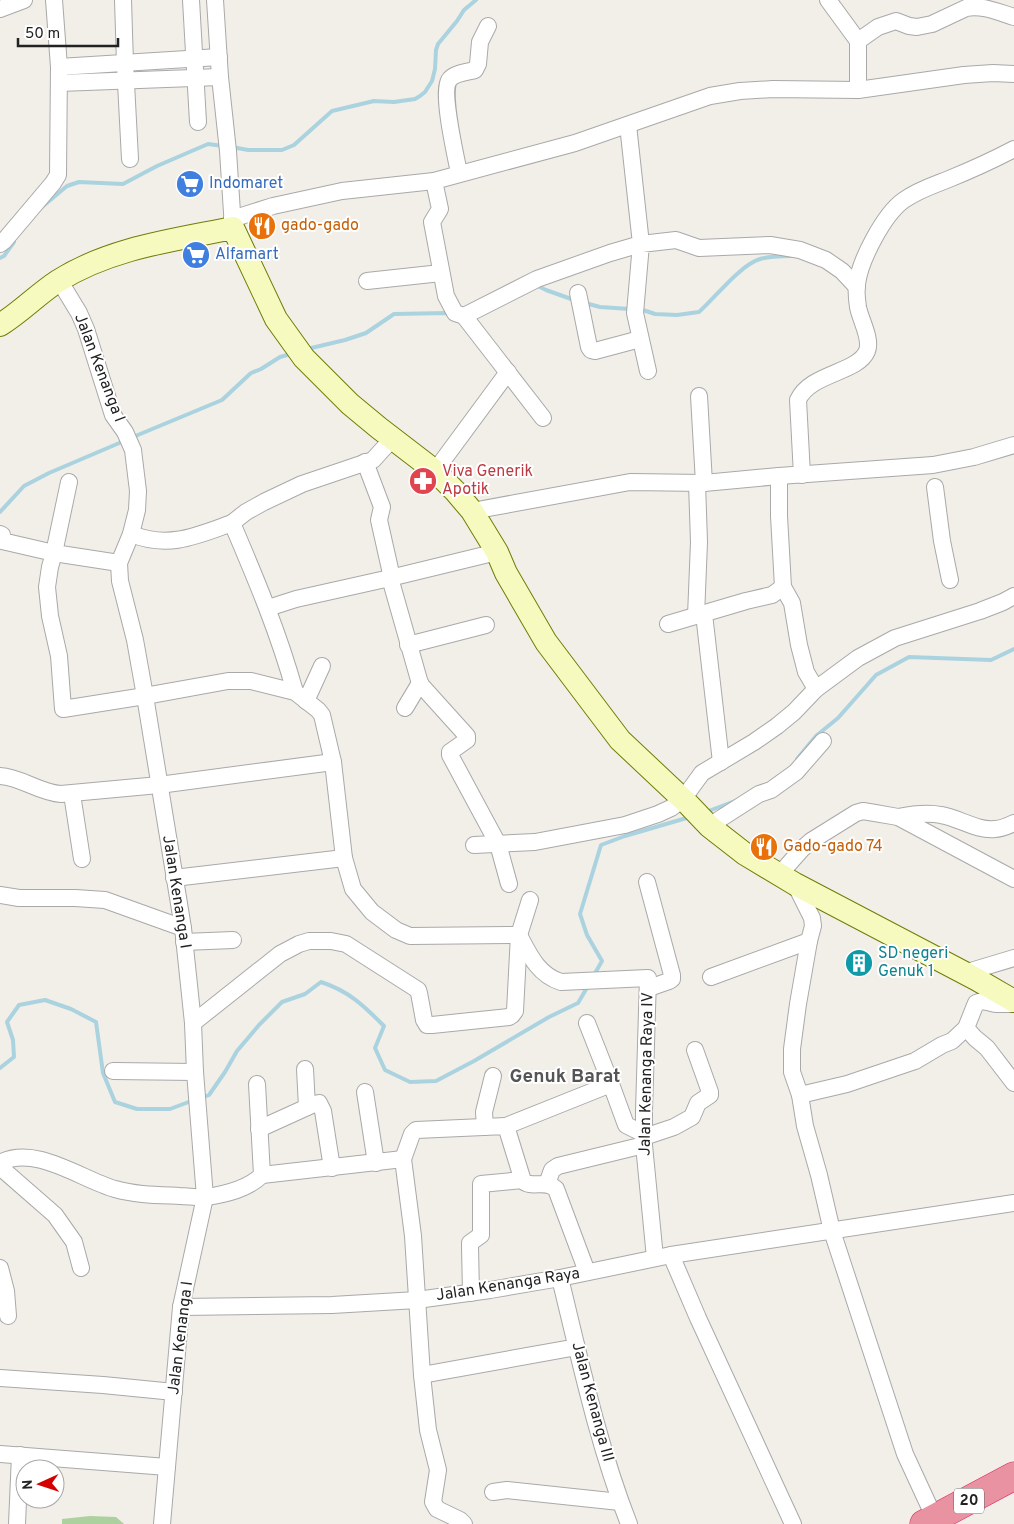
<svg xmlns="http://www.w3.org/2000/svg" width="1014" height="1524" font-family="Overpass,sans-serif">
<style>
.forest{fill:#add19e}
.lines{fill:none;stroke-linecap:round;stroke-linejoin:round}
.stream{stroke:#aad3df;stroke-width:4}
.street-casing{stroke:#a9a9a9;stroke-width:18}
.secondary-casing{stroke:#707d05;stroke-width:24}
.highway-casing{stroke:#dc2a67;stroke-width:29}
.street{stroke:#fff;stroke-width:16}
.secondary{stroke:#f7fabf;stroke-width:22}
.highway{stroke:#e892a2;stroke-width:28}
.labels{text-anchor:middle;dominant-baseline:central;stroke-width:4;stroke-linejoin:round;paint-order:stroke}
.shield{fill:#fff;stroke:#646464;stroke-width:1}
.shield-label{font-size:15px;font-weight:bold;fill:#222}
.shop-label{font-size:16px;fill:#366cbe;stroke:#fff;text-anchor:start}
.food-label{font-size:16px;fill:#c56008;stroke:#fff;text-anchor:start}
.street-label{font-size:16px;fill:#222;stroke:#fff}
.health-label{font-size:16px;fill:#be3a42;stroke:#fff;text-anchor:start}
.culture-label{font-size:16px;fill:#0d838f;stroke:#fff;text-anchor:start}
.quarter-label{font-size:19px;font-weight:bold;fill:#555;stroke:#fff}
</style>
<rect width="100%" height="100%" fill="#f2efe9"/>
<polygon class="forest" points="90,1516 116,1517 124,1524 62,1524 62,1519"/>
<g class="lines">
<g class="stream">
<polyline points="232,147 248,150 282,150 294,145 332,111 374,101 394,102 415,99 420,96 425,92 432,81 435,69 436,50 438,44 457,21 464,10 476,0"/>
<polyline points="42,207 67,186 79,182 123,184 157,166 208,144 223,146"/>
<polyline points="0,258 4,256 14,242"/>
<polyline points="536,286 538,286 546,290 574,300"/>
<polyline points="585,303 600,307 630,309"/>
<path d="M 640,309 L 655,314 L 677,315 L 699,312 C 715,298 740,265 760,259 C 770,256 781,256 791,256"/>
<polyline points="307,349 345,340 366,333 394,314 447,313 449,315"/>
<polyline points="133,437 222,400 251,373 261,369 280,357 291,354"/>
<polyline points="0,512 24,486 49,473 124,441"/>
<polyline points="797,759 816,736 838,718 876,675 909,657 991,660 1014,649"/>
<polyline points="706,812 735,801"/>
<polyline points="594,975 602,961 587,935 580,914 601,845 625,836 690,817"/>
<polyline points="0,1068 14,1057 13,1040 7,1022 19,1005 45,1000 71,1009 96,1022 103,1073 115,1102 137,1109 170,1109 194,1100"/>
<path d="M 201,1098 L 209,1095 L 225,1072 L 237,1051 L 259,1025 L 282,1002 L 305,994 L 321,982 C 349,991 364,1006 384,1026 L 375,1048 L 385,1070 L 410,1082 L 436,1081 L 474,1061 L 549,1017 L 578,1003 L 588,986"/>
</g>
<defs>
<g id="street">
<polyline points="123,0 125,64 130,159"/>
<polyline points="191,0 198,122"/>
<polyline points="215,0 220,77 228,151 233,228"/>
<polyline points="828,0 858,41 858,90"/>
<polyline points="0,9 24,0"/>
<path d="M 858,41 L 878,27 L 896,21 L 909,26 L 917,27 L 932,24 L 966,8 C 983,5 998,12 1014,17"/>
<polyline points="59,67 219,57"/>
<polyline points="59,83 220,77"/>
<path d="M 459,173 C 456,157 440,89 450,79 C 455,73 468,72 475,70 L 478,64 L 480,42 L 488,26"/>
<polyline points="434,181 440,209 432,222 446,296 455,313 464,316 543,418"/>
<polyline points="232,219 273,206 342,191 434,181 575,143 710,96 740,91 773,89 858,90 964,75 993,73 1014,74"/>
<polyline points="0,244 4,241 53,183 58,175 59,67 54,0"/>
<polyline points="59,280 79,313 86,329 113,415 125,432 133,450 138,491 137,510 131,534 119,563 120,581 135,640 145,696 183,928 193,1023 195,1072 205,1197 181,1307 162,1524"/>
<polyline points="367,281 441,273"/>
<polyline points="578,293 589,347 591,350 595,351 640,339"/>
<polyline points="464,316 537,279 610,253 641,244 628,125"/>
<polyline points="648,371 635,313 641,244 676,240 699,248 770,245 800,250 826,260 842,271 857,287"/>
<polyline points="699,396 704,483"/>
<polyline points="365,462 382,507 379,520 392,578"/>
<polyline points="435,471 508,372"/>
<path d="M 802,475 L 798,400 C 810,373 858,373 867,351 C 872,339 860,319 858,307 C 857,300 856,291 857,284 C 860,260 884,214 904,200 C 918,190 934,185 949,179 C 971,170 993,160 1014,149"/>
<polyline points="779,476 779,516 783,587 792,603 799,645 806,672 816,689"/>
<path d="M 69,482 L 54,553 L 50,567 L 47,587 L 50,616 L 59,656 L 63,709 L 145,696 L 228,681 L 251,681 L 295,692 L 318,710 L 322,715 L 333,762 L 344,858 L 353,889 L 372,912 L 396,930 L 410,936 L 519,935 C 529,954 538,975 561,982 L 648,978 L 644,1111 L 644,1145 L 655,1258"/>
<polyline points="935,487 942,541 950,580"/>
<polyline points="472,511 630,482 704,483 779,476 933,465 974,457 1014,445"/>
<polyline points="232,523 246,512 264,502 302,484 373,460 393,438"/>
<polyline points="0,534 2,535 2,541 54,553 119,563"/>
<path d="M 131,534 C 169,549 196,536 232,523 C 256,579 279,634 295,692"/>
<polyline points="390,578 419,680 421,685 467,736 467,740 450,752 450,755 498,844 509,884"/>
<polyline points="268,608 296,599 390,578 497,552"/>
<polyline points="704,614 721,762"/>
<polyline points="696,616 699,542 697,483"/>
<polyline points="668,624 746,601 772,595 783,587"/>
<polyline points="408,645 486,625"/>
<polyline points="306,701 322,666"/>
<polyline points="405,708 420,683"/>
<path d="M 0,776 C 21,777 40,793 61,794 L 159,785 L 333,762"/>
<polyline points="72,794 82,859"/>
<path d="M 898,817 C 913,814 927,812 941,815 C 959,818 977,831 995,829 C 1002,829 1008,826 1014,823"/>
<polyline points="709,826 759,794 771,790 796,772 823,741"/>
<polyline points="474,845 535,842 625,825 658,814 671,808 683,799 702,773 754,742 777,726 794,712 816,689 858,658 895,638 980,611 1003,602 1014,596"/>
<polyline points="779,875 802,849 811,841 856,813 863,811 875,813 898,817 1014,879"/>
<polyline points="174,878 344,858"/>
<polyline points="647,882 672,975 672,979 669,981 649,988"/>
<polyline points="795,884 812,918 813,926 809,941 798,1004 792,1049 792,1072 800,1095 805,1126 819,1175 832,1231 905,1454 935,1519"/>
<polyline points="0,895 19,898 75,898 105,900 183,928"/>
<polyline points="184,942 233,940"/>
<polyline points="964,973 1014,958"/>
<polyline points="711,977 809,941"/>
<polyline points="193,1023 280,954 299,944 309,941 331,941 346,944 418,990 419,993 424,1020 427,1025 432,1025 509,1017 512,1015 515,1011 519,935 530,900"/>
<polyline points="966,1028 975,1038 987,1048 1014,1083"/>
<polyline points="305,1069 307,1107"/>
<polyline points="113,1071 195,1072"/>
<polyline points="611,1084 626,1125 644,1134"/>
<polyline points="365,1092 376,1163"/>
<path d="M 800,1095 L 847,1084 L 915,1061 L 942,1045 L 952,1041 L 966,1028 L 976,1003 C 984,999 988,1003 997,1004 C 1002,1004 1008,1004 1014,1004"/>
<polyline points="506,1126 611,1084 587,1023"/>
<polyline points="485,1127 484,1112 493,1076"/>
<polyline points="259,1129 314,1104 319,1103 323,1111 332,1168"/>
<polyline points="644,1137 674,1127 692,1117 698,1103 710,1095 710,1092 695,1050"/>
<path d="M 403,1159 L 412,1134 L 416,1130 L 506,1126 L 523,1181 C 532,1189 545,1179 556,1189 L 587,1272"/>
<path d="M 0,1163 C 35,1144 82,1180 115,1189 C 136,1195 158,1195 180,1196 C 188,1196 198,1198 206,1197 C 226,1194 248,1189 262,1175 L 257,1084"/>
<polyline points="0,1167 55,1215 74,1242 81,1268"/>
<polyline points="262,1175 403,1159 413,1236 422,1375 428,1430 438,1470 433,1502 437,1509 460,1520 464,1524"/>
<polyline points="547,1184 552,1170 558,1166 644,1145"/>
<polyline points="671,1255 698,1318 793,1524"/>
<polyline points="0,1268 6,1291 8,1316"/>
<path d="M 560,1278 C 580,1360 598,1445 629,1524"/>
<polyline points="471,1293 470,1246 470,1243 481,1235 481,1184 522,1180"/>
<polyline points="181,1307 332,1305 417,1300 490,1290 560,1278 671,1255 1014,1203"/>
<polyline points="422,1375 577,1347"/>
<polyline points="0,1378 103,1385 174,1392"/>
<polyline points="0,1454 167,1467"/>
<polyline points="493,1492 507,1490 620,1502"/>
<polyline points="17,1524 20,1455"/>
</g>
<path id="secondary" d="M 0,325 C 21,312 38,294 58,281 C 110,248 174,240 233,228 L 276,319 L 304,358 L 350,404 L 379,428 L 435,471 L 455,491 L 472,511 L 497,552 L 506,573 L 546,642 L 620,740 L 688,804 L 709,826 L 745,854 L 795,884 L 976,979 L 1014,1001"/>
<polyline id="highway" points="924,1524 1014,1476"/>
</defs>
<use href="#street" class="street-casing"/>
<use href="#secondary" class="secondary-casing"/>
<use href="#highway" class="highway-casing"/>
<use href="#street" class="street"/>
<use href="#secondary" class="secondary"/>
<use href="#highway" class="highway"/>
</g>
<defs>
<symbol id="supermarket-disc" viewBox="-11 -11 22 22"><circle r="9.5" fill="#3f7fe0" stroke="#fff"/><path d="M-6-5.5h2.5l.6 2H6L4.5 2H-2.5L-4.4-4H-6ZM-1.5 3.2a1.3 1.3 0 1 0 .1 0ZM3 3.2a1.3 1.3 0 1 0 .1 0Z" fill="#fff"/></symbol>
<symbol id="restaurant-disc" viewBox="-11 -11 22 22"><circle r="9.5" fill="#e8710a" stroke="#fff"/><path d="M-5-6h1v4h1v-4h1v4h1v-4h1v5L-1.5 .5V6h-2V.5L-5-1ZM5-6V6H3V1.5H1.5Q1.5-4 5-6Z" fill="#fff"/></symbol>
<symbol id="pharmacy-disc" viewBox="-11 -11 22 22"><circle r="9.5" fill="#e0444e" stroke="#fff"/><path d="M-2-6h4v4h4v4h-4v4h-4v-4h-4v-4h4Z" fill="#fff"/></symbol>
<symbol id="building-disc" viewBox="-11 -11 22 22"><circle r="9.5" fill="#0f9aa8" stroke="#fff"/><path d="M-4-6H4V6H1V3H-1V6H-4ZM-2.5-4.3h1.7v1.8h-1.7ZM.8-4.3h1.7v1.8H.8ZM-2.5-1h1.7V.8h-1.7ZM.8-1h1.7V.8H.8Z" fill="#fff"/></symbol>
</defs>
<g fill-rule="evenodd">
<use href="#supermarket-disc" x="174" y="168" width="32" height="32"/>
<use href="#restaurant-disc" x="246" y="210" width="32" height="32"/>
<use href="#supermarket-disc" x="180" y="239" width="32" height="32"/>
<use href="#pharmacy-disc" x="407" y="465" width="32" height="32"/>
<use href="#restaurant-disc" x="748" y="831" width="32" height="32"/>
<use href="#building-disc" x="843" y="947" width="32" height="32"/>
</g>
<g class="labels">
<rect class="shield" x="954" y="1488.5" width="30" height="25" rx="4"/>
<g class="shield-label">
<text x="969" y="1501">20</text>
</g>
<g class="shop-label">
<text x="209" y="184">Indomaret</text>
<text x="215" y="255">Alfamart</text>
</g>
<g class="food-label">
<text x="281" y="226">gado-gado</text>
<text x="783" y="847">Gado-gado 74</text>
</g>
<g class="street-label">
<text transform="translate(99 368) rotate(69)">Jalan Kenanga I</text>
<text transform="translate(176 892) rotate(81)">Jalan Kenanga I</text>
<text transform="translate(647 1074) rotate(-89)">Jalan Kenanga Raya IV</text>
<text transform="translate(508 1285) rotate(-9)">Jalan Kenanga Raya</text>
<text transform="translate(181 1338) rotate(-83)">Jalan Kenanga I</text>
<text transform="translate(592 1402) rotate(75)">Jalan Kenanga III</text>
</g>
<g class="health-label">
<text x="442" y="472">Viva Generik<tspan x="442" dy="18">Apotik</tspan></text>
</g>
<g class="culture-label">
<text x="878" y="954">SD negeri<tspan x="878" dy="18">Genuk 1</tspan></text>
</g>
<g class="quarter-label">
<text x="565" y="1077">Genuk Barat</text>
</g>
</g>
<g transform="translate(40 1484) rotate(267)"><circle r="24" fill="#ffffff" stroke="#a7a7a7"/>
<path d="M0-4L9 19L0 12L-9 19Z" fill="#d40000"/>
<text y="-8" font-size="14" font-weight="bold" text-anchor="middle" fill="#222222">N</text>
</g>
<path d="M18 38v8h100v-8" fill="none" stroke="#222222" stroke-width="2.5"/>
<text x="25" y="38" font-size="15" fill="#222222" stroke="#ffffff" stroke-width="4" paint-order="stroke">50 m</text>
</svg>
